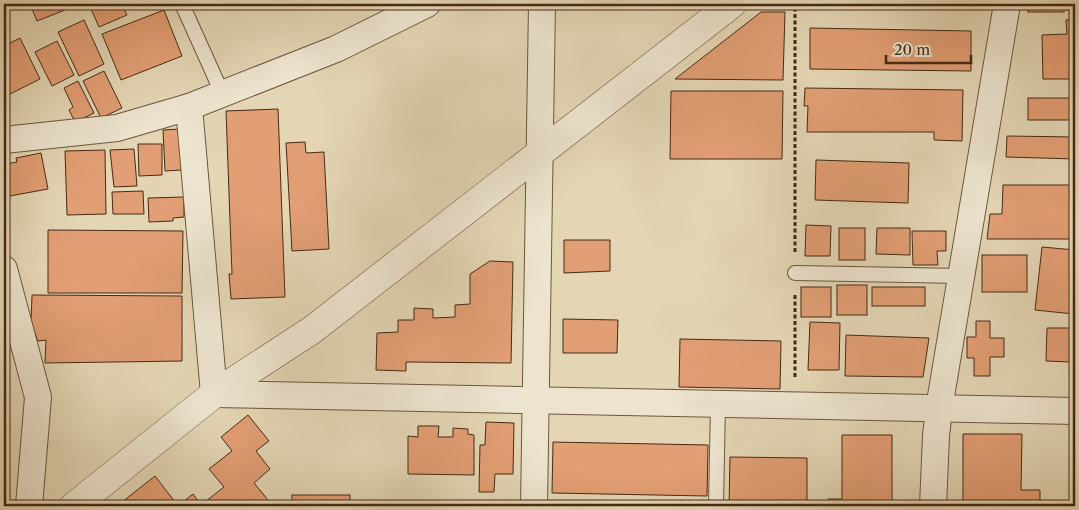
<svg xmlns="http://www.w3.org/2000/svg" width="1079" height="510" font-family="'Libre Caslon Text',serif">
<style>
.building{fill:#e29e74;stroke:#452b14}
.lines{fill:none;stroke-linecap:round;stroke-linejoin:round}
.service-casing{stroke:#6d563c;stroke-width:16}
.minor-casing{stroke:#6d563c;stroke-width:28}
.tertiary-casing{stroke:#6d563c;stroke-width:29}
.path{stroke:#452b14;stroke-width:3;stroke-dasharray:4 2.5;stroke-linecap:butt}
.service{stroke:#ede4cf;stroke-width:14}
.minor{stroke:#ede4cf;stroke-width:26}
.tertiary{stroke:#ede4cf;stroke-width:28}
</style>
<rect width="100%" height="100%" fill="#e4d6b5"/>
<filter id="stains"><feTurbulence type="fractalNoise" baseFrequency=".004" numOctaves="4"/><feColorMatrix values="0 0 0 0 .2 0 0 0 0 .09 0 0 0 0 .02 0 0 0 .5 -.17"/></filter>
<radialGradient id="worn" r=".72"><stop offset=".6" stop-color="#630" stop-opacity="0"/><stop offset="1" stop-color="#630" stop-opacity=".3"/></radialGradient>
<g class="building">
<polygon points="30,4 80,4 37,21"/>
<polygon points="89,4 122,4 127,15 99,27"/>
<rect x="1028" y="4" width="36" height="8"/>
<polygon points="1068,4 1075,4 1075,11 1067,10"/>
<polygon points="164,10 182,56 121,80 102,34"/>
<polygon points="761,12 785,12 783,80 675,79"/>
<polygon points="84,20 104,64 79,76 58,32"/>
<polygon points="1066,20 1075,20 1075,79 1043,79 1042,35 1067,34"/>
<polygon points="810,28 971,31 971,71 810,69"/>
<polygon points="4,36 8,44 20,38 40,79 4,97"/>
<polygon points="57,41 74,75 52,86 35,52"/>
<polygon points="104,71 122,108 101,118 83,81"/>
<polygon points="78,81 94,113 75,122 69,110 73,107 64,88"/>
<polygon points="805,88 963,90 962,141 934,140 934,132 807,132 808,106 804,106"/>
<polygon points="671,91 783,91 782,159 670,159"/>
<rect x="1028" y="98" width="47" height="22"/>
<polygon points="278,109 285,297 231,299 229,274 232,274 226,111"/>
<polygon points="180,129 182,170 165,171 163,130"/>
<polygon points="1007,136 1075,137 1075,159 1006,157"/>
<polygon points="305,142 306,153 324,152 329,249 292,251 286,143"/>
<polygon points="138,144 162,144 162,175 139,176"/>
<polygon points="134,149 137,186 114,187 110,150"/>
<polygon points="105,150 106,214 67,215 65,151"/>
<polygon points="41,153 48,189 4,197 4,159 6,164 17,162 16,158"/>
<polygon points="816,160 909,163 908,203 815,200"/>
<polygon points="1003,185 1075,185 1075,239 987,239 990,214 1002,214"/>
<polygon points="143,191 144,214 113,214 112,192"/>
<polygon points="184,197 184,217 173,218 173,221 149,222 148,198"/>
<polygon points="806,225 831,226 830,256 805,256"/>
<rect x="839" y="228" width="26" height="32"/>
<polygon points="877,228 910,228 910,255 876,254"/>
<polygon points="48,230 183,231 182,293 48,293"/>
<polygon points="912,231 946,231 946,251 937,251 938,265 913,265"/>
<polygon points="564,240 610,240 610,271 564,273"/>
<polygon points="1042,247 1075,250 1074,314 1035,310"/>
<rect x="982" y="255" width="45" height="37"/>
<polygon points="490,261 513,262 511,363 406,362 406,371 376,370 377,333 398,332 398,320 414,320 414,308 433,309 433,318 455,317 455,305 470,304 470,274"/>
<rect x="837" y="285" width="30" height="30"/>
<rect x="801" y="287" width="30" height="30"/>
<rect x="872" y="287" width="53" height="19"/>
<polygon points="32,295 182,296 182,361 45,363 46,340 38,341 31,323"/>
<polygon points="563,319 618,320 617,353 563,353"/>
<polygon points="976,321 990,321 990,338 1004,338 1004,357 990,357 990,376 974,376 974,358 967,358 967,337 976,337"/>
<polygon points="810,322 840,323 839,370 808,370"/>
<polygon points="1047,328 1071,328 1071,362 1046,361"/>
<polygon points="846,335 929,338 923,377 845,376"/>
<polygon points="680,339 781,341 780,389 679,387"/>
<polygon points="248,415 269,441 256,451 270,469 254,483 273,506 117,506 155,476 178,506 193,494 201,505 224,487 209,469 232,451 221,437"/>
<polygon points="486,422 514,423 513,474 495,474 494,492 479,492 480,445 485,445"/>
<polygon points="418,426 439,426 438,437 453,437 453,428 468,429 468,434 474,435 474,475 408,474 408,436 418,437"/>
<polygon points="963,434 1022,434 1021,490 1040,490 1040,502 1075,502 1075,506 963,506"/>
<polygon points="842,435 892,435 892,506 828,506 828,499 842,499"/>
<polygon points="553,442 708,445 707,496 552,493"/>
<polygon points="730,457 807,458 807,506 729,506"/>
<polygon points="4,470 10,481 4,484"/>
<rect x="292" y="495" width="58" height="11"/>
</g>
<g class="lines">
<defs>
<g id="service">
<polyline points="182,4 222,93"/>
<polyline points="795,273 962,276"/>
<polyline points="716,506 718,404"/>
</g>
<g id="minor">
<polyline points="189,107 214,394 1075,411"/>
<polyline points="4,140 117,128 189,107 336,49 427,4"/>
<polyline points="4,269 38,397 29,506"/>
<polyline points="534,506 542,4"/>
<polyline points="933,506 936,436 939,408 1007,4"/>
</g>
<polyline id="tertiary" points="74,506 214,394 312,330 732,4"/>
</defs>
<use href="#service" class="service-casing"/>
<use href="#minor" class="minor-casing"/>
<use href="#tertiary" class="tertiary-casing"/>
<g class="path">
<polyline points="795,252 795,4"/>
<polyline points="795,377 795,294"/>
</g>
<use href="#service" class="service"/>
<use href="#minor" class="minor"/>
<use href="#tertiary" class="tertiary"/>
</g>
<rect width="1079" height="510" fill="none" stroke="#e4d6b5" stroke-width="20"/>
<rect x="5" y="5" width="1069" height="500" fill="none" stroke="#452b14" stroke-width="2.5"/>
<rect x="10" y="10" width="1059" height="490" fill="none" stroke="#452b14"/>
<path d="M886 55v8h85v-8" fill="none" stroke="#452b14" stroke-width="2.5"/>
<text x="894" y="55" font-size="15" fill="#452b14" stroke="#ede4cf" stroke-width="4" paint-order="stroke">20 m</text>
<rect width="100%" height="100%" filter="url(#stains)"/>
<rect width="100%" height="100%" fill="url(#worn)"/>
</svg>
